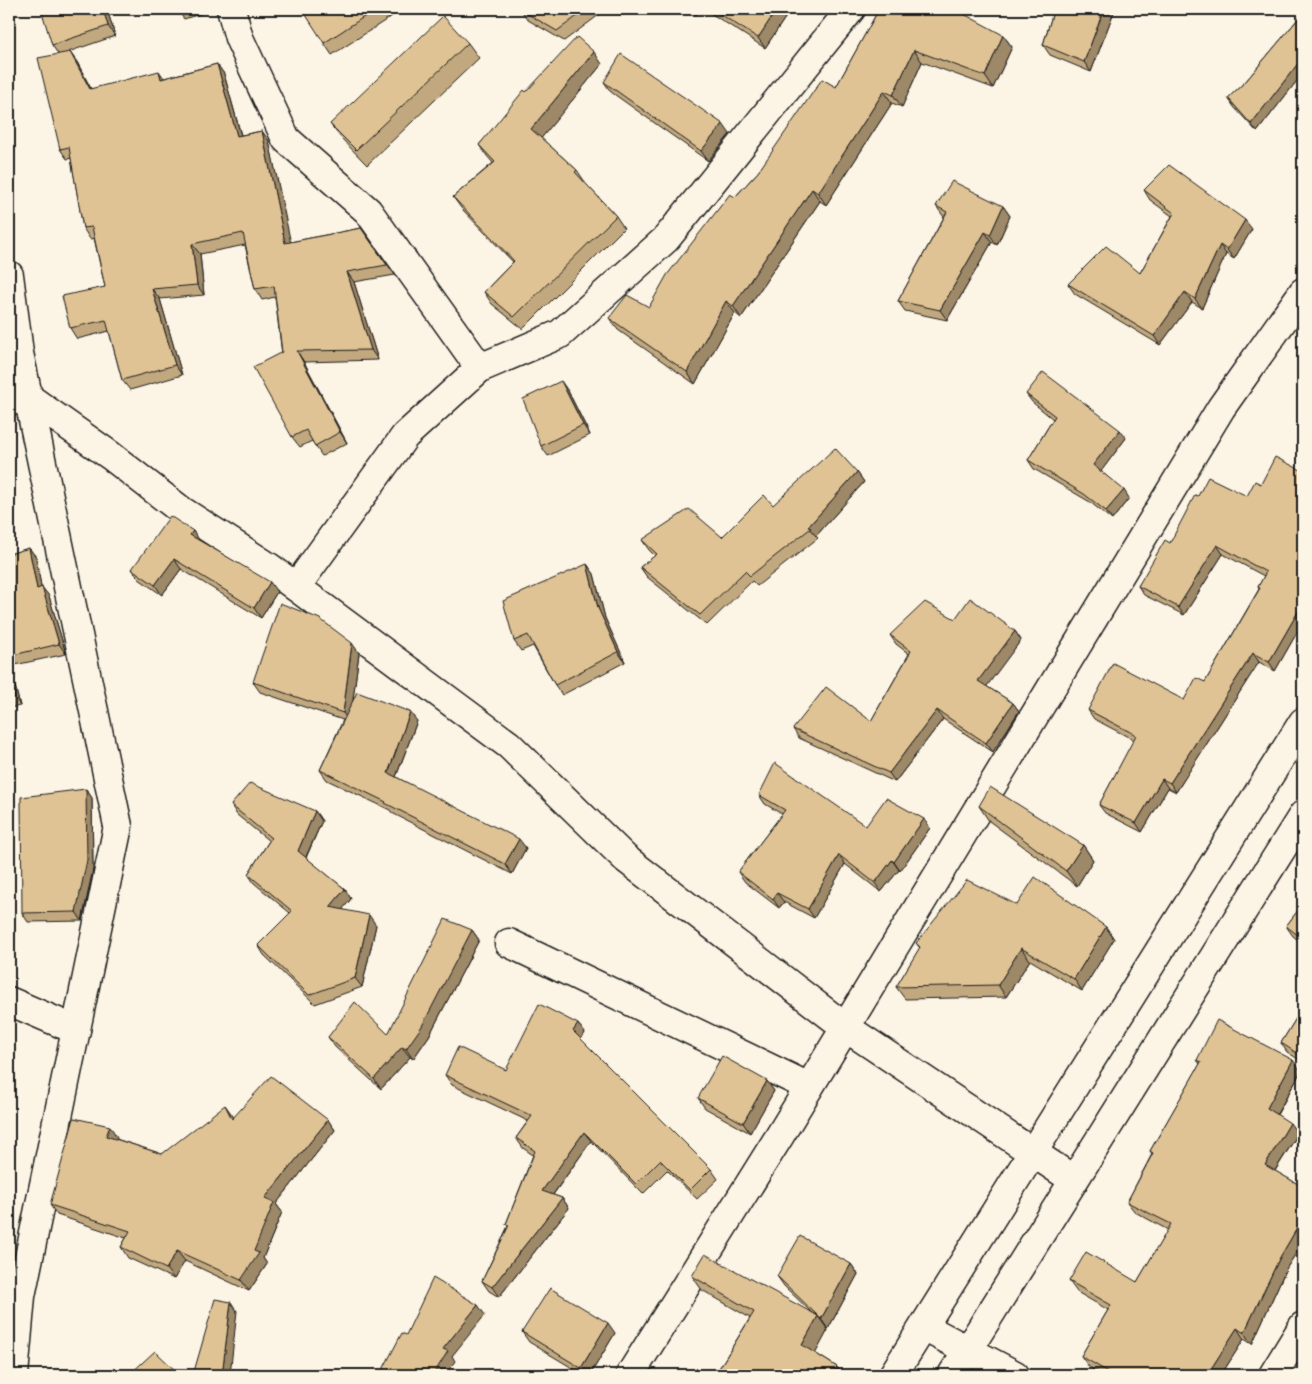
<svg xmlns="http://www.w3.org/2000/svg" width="1312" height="1384" font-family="Dekko,sans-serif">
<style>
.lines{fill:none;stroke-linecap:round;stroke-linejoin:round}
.street-casing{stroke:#1c1c1c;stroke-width:31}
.secondary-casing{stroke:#1c1c1c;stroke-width:31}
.street{stroke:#fcf5e5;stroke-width:28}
.secondary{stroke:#fcf5e5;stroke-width:28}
.wall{fill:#c1a87f;stroke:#1c1c1c}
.shaded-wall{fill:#9d8868;stroke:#1c1c1c}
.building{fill:#e0c394;stroke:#1c1c1c}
</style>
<rect width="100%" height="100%" fill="#fcf5e5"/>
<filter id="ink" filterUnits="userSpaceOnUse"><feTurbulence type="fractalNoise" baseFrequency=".02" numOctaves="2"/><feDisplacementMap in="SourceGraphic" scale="10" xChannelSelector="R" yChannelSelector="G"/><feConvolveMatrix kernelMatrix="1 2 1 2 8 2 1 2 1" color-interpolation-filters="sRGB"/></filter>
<g filter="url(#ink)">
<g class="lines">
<defs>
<g id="street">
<polyline points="231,9 239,38 286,139 368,211 480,368 405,436 296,587"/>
<polyline points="9,275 19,353 118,826 21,1296 14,1375"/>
<polyline points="480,368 560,334 666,239 851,9"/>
<polyline points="9,401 29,398 111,456 182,511 269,567 509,745 626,859 845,1027 1074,1180"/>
<polyline points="509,943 809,1087"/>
<polyline points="9,1001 76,1030"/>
<polyline points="924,1327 1015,1375"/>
<polyline points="630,1375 779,1137 1221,408 1303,292"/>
<polyline points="1273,1375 1303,1326"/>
</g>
<g id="secondary">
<polyline points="893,1375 1303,722"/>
<polyline points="952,1375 1303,815"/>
</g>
</defs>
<use href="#street" class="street-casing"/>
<use href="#secondary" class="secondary-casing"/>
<use href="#street" class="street"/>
<use href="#secondary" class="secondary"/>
</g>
<g class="wall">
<polygon points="107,9 115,36 68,52 77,62 91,89 164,78 217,64 224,74 241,135 262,131 269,141 290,242 361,228 395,275 354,282 378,360 304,362 347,443 322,456 312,441 300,447 292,437 275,297 262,300 255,289 245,245 200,254 204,295 160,299 182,375 130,390 122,380 109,331 77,339 70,328 105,287 94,238 90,239 83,228 71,158 67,159 60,149 58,54 52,45"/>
<polygon points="177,9 216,9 184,19"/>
<polygon points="316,9 403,9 332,55 324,43"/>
<polygon points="522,9 607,9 564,41 528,20 521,10"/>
<polygon points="688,9 701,9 696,15"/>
<polygon points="704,9 791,9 765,48"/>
<polygon points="879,9 1003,35 1012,47 993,88 922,62 902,107 892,103 826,205 820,201 741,318 735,313 695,384 618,330 609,318 649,307 735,197 836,87"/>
<polygon points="1054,9 1115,9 1091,72 1050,55 1043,45"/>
<polygon points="1303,13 1303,73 1257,132 1234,107 1228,98 1246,81"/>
<polygon points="468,43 479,58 367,165 341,138 330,124"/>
<polygon points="602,64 541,138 577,170 585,182 584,182 616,216 624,228 523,329 492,304 484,292 513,262 461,208 453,197 493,163 487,156 479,145 526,92"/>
<polygon points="604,82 730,134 708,161 611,92"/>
<polygon points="1144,190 1252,229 1234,259 1226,254 1202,308 1192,302 1160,345 1075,294 1068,284 1140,273 1172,216 1150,200"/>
<polygon points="936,206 1003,206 1010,216 997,245 992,242 947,320 905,311 898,301 944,217"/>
<polygon points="568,391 590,435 548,456 541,446"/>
<polygon points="1026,394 1126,438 1101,471 1129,498 1112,520 1090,502 1034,469 1028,460 1053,419 1032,402"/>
<polygon points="1303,471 1303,622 1275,671 1259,662 1176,792 1168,788 1142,832 1105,813 1099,805 1134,740 1094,719 1088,710 1184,700 1205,682 1259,589 1258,587 1264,576 1223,554 1184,615 1144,595 1138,586 1170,543 1198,496 1247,496 1261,484"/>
<polygon points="857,472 864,482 816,536 818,538 757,586 752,581 707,625 647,577 640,567 655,556 649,550 642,540 722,537 773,505"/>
<polygon points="193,531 200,541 277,592 261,618 181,569 162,595 139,579 132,569"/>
<polygon points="29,548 36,557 41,587 49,596 66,654 10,666 20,706 9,708 9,554"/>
<polygon points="587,564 594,574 605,618 625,662 562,695 555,685 533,646 521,651 514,641"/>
<polygon points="955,619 1015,631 1021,640 986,686 1013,703 1019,711 993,752 943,719 895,782 799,738 793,729 871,721 909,654 896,644 890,635"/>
<polygon points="359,653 353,699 417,721 396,777 526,848 512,874 392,813 390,810 327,780 320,770 343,720 260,692 253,682"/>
<polygon points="86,789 92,798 93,869 82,921 28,922 22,913"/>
<polygon points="759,795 866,826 930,828 900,871 899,870 881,892 845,864 814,918 784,902 779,908 745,882 738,872 782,814 765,804"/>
<polygon points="231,805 315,811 322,821 306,858 345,889 351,899 342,909 376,925 362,987 315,1004 264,955 258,945 290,913 254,883 248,874 269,841 237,815"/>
<polygon points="979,806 1083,845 1093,860 1077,886 989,821"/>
<polygon points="1303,904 1303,944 1293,936 1286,926"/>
<polygon points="1017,905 1106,927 1114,939 1082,991 1030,960 1006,997 905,999 896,987 920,948 916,943"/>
<polygon points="472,930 479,940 429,1036 413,1059 410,1057 381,1089 335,1047 328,1037 388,1034"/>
<polygon points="1303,1007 1303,1062 1287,1052 1281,1043"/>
<polygon points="578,1024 585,1033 581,1039 711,1169 718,1179 697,1199 667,1170 643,1194 591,1141 553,1195 562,1198 569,1208 499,1297 489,1291 482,1281 508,1226 506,1224 533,1155 523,1148 516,1138 528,1121 452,1085 445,1075 506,1070"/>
<polygon points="1197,1060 1301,1071 1277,1115 1298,1134 1275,1171 1303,1187 1303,1242 1286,1269 1252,1344 1244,1339 1221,1375 1103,1375 1089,1367 1081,1356 1108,1310 1077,1292 1069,1281 1137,1282 1168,1230 1135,1212 1127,1202 1152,1154 1150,1151 1200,1064"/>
<polygon points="767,1081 774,1091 750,1133 705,1108 698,1098"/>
<polygon points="233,1117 328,1120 335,1130 276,1204 282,1212 263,1258 267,1264 249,1291 185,1261 174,1279 128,1258 121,1247 126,1238 57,1215 50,1205 117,1137 116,1139 162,1154"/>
<polygon points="851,1264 858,1274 828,1329 825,1326 828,1330 815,1353 837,1367 843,1375 715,1375 750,1318 702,1290 692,1276 811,1312 784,1286 777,1276"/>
<polygon points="522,1332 615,1333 590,1375 584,1375 529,1342"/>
</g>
<g class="shaded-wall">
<polygon points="103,9 107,9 115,36 108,26"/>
<polygon points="691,9 701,9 696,15"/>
<polygon points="777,9 791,9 765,48 758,38"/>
<polygon points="1104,9 1115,9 1091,72 1084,62"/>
<polygon points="1003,35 1012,47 993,88 985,76"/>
<polygon points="914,50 922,62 902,107 893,95"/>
<polygon points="70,52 77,62 97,100 90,89"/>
<polygon points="594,52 602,64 539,141 531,129"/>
<polygon points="1303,57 1303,73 1257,132 1251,124"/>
<polygon points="217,64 224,74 244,147 237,136"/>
<polygon points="159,71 166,81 161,79"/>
<polygon points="884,91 892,103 826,205 818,193"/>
<polygon points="723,124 730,134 708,161 701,151"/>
<polygon points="262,131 269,141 293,253 285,243"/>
<polygon points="812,189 820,201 741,318 733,306"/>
<polygon points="1003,206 1010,216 997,245 990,235"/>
<polygon points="1245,220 1252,229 1234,259 1227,250"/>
<polygon points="985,232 992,242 947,320 940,310"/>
<polygon points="192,244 200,254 204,295 197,285"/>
<polygon points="1220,245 1226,254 1202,308 1195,299"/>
<polygon points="347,272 354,282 378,360 371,350"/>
<polygon points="152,289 160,299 182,375 175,365"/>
<polygon points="1185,292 1192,302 1160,345 1154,336"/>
<polygon points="726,301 735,313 695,384 687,372"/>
<polygon points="297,351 304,362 347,443 340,432"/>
<polygon points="561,381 568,391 590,435 583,425"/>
<polygon points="1120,430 1126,438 1099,474 1093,465"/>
<polygon points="857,472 864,482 816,536 808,527"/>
<polygon points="1124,490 1129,498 1112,520 1106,511"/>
<polygon points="193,531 200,541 190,535"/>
<polygon points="1217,545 1223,554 1184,615 1178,607"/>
<polygon points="29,548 36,557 43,598 37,589"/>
<polygon points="174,559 181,569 162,595 155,585"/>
<polygon points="587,564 594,574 605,618 625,662 618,652 598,608"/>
<polygon points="270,582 277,592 261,618 254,608"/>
<polygon points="42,587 49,596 66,654 59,644"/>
<polygon points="1299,610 1303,616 1303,622 1275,671 1269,662"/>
<polygon points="1015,631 1021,640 984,690 978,681"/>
<polygon points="352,643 359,653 350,723 343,713"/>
<polygon points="1253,653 1259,662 1176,792 1170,783"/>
<polygon points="9,664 10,666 20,706 14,696 9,677"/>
<polygon points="1013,703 1019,711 993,752 986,743"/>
<polygon points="937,710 943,719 895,782 889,773"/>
<polygon points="410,712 417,721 394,782 388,773"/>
<polygon points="1162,779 1168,788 1142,832 1136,823"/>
<polygon points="86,789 92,798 93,869 82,921 76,912"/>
<polygon points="315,811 322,821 304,861 298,851"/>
<polygon points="924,819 930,828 900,871 894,862"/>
<polygon points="519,839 526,848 512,874 505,864"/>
<polygon points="1083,845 1093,860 1077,886 1066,871"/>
<polygon points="839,855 845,864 814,918 808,909"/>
<polygon points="892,860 899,870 881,892 875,883"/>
<polygon points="345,889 351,899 337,916 330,907"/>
<polygon points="777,893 784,902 779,908 773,899"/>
<polygon points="369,915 376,925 362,987 355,978"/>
<polygon points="1106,927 1114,939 1082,991 1074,979"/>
<polygon points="472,930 479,940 429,1036 413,1059 406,1049"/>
<polygon points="1021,948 1030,960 1006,997 998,985"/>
<polygon points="578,1024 585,1033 579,1041 573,1031"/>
<polygon points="402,1047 410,1057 381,1089 374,1079"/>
<polygon points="1293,1060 1301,1071 1274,1119 1267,1108"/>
<polygon points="767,1081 774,1091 750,1133 743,1123"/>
<polygon points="225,1105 233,1116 239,1130 232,1119"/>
<polygon points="328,1120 335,1130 276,1204 282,1212 263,1258 267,1264 249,1291 241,1280 254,1251 265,1198"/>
<polygon points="1290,1123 1298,1134 1272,1175 1265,1165"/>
<polygon points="110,1126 117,1137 113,1146 106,1136"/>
<polygon points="584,1132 591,1141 549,1200 542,1191"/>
<polygon points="562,1198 569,1208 499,1297 492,1287"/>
<polygon points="1303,1218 1303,1242 1286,1269 1252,1344 1244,1333 1279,1259"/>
<polygon points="177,1251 185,1261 174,1279 166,1269"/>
<polygon points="851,1264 858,1274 828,1329 821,1319"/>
<polygon points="231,1302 237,1311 230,1375 222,1375"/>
<polygon points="478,1305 485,1315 452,1356 455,1361 446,1375 433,1375 443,1349"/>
<polygon points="818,1316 828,1330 812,1360 802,1345"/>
<polygon points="608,1323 615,1333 590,1375 586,1375 581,1368"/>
<polygon points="1237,1328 1244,1339 1221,1375 1207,1375"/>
<polygon points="837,1367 843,1375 832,1375"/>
</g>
<g class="building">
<polygon points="41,9 103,9 108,26 52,45"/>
<polygon points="316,9 376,9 324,43 306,15"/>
<polygon points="522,9 587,9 557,31 521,10"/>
<polygon points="712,9 777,9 758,38"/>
<polygon points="879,9 952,9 964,14 1003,35 985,76 914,50 893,95 884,91 818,193 812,189 733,306 726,301 687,372 609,318 627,295 649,307 667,275 730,194 735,197 758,172 822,79 836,87"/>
<polygon points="1054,9 1104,9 1084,62 1043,45"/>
<polygon points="1303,13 1303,57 1251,124 1228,98 1246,81"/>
<polygon points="443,16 468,43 356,150 330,124"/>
<polygon points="577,37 594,52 531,129 577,170 575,172 616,216 514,317 484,292 514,261 453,197 495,162 479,145 524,90 526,92"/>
<polygon points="70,52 90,89 159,71 161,79 217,64 237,136 262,131 285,243 361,228 387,265 347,272 371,350 297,351 340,432 315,446 306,430 292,437 253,367 282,352 274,286 255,289 243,233 192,244 197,285 152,289 175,365 122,380 106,320 70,328 62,296 105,287 92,227 83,228 69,147 60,149 38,58"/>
<polygon points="621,54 723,124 701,151 604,82"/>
<polygon points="1169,165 1245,220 1227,250 1220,245 1195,299 1185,292 1154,336 1068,284 1106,246 1140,273 1174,213 1144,190"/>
<polygon points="952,181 1003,206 990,235 985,232 940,310 898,301 947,212 936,206"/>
<polygon points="1043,372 1120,430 1093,465 1124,490 1106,511 1084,494 1028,460 1055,416 1026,394"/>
<polygon points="561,381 583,425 541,446 523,399"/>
<polygon points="835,448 857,472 808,527 811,528 750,576 745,571 700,615 640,567 657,554 642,540 689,509 722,537 764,495 773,505"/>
<polygon points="1275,457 1303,471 1303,612 1299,610 1269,662 1253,653 1170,783 1162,779 1136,823 1099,805 1136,735 1088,710 1113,663 1184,700 1196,678 1205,682 1260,588 1258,587 1266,572 1217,545 1178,607 1138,586 1165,540 1170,543 1195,495 1198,496 1208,477 1247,496 1255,481 1261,484"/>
<polygon points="170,516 193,531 190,535 270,582 254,608 174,559 155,585 132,569"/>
<polygon points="29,548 37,589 42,587 59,644 9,656 9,554"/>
<polygon points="587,564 598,608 618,652 555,685 528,635 514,641 503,601"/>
<polygon points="970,598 1015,631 978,681 1013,703 986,743 937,710 889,773 793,729 826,687 871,721 911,651 890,635 925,602 955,619"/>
<polygon points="280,603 320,619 352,643 343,713 253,682"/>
<polygon points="9,677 14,696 9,698"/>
<polygon points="357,692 410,712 388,773 519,839 505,864 385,803 386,802 320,770"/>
<polygon points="775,763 866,826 886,798 924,819 894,862 892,860 875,883 839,855 808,909 777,893 773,899 738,872 785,810 759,795"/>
<polygon points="250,783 315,811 298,851 345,889 330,907 369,915 355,978 309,995 258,945 292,911 248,874 271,838 231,805"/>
<polygon points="990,787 1083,845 1066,871 979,806"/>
<polygon points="86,789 87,860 76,912 22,913 21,797"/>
<polygon points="1035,877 1106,927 1074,979 1021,948 998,985 896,987 920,947 916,943 967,880 1017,905"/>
<polygon points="1303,904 1303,939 1286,926"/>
<polygon points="445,919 472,930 422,1026 406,1049 402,1047 374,1079 328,1037 355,1002 388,1034"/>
<polygon points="539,1004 578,1024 573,1031 711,1169 690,1190 660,1160 636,1184 584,1132 542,1191 562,1198 492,1287 482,1281 509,1225 506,1224 535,1151 516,1138 532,1116 445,1075 458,1047 506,1070"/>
<polygon points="1303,1007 1303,1057 1281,1043"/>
<polygon points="1217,1020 1293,1060 1267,1108 1290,1123 1265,1165 1303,1187 1303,1218 1279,1259 1244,1333 1237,1328 1207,1375 1113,1375 1081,1356 1111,1305 1069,1281 1086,1252 1137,1282 1171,1224 1127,1202 1153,1153 1150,1151 1201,1062 1197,1060"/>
<polygon points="722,1056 767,1081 743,1123 698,1098"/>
<polygon points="271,1076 328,1120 265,1198 274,1202 254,1251 259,1253 241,1280 177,1251 166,1269 121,1247 130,1231 50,1205 74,1118 110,1126 106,1136 162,1154 225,1105 232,1119"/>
<polygon points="800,1236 851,1264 821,1319 777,1276"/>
<polygon points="705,1254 818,1316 802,1345 837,1367 832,1375 715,1375 754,1312 692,1276"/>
<polygon points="433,1278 478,1305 443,1349 448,1351 433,1375 380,1375 402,1333 406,1335"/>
<polygon points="550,1288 608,1323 581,1368 522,1332"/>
<polygon points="215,1299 231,1302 222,1375 193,1375"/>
<polygon points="155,1351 180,1375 129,1375"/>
</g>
</g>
<rect width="1312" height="1384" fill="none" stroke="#fcf5e5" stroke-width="30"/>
<rect x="15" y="15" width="1282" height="1354" fill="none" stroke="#1c1c1c" stroke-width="2" filter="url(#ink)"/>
</svg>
